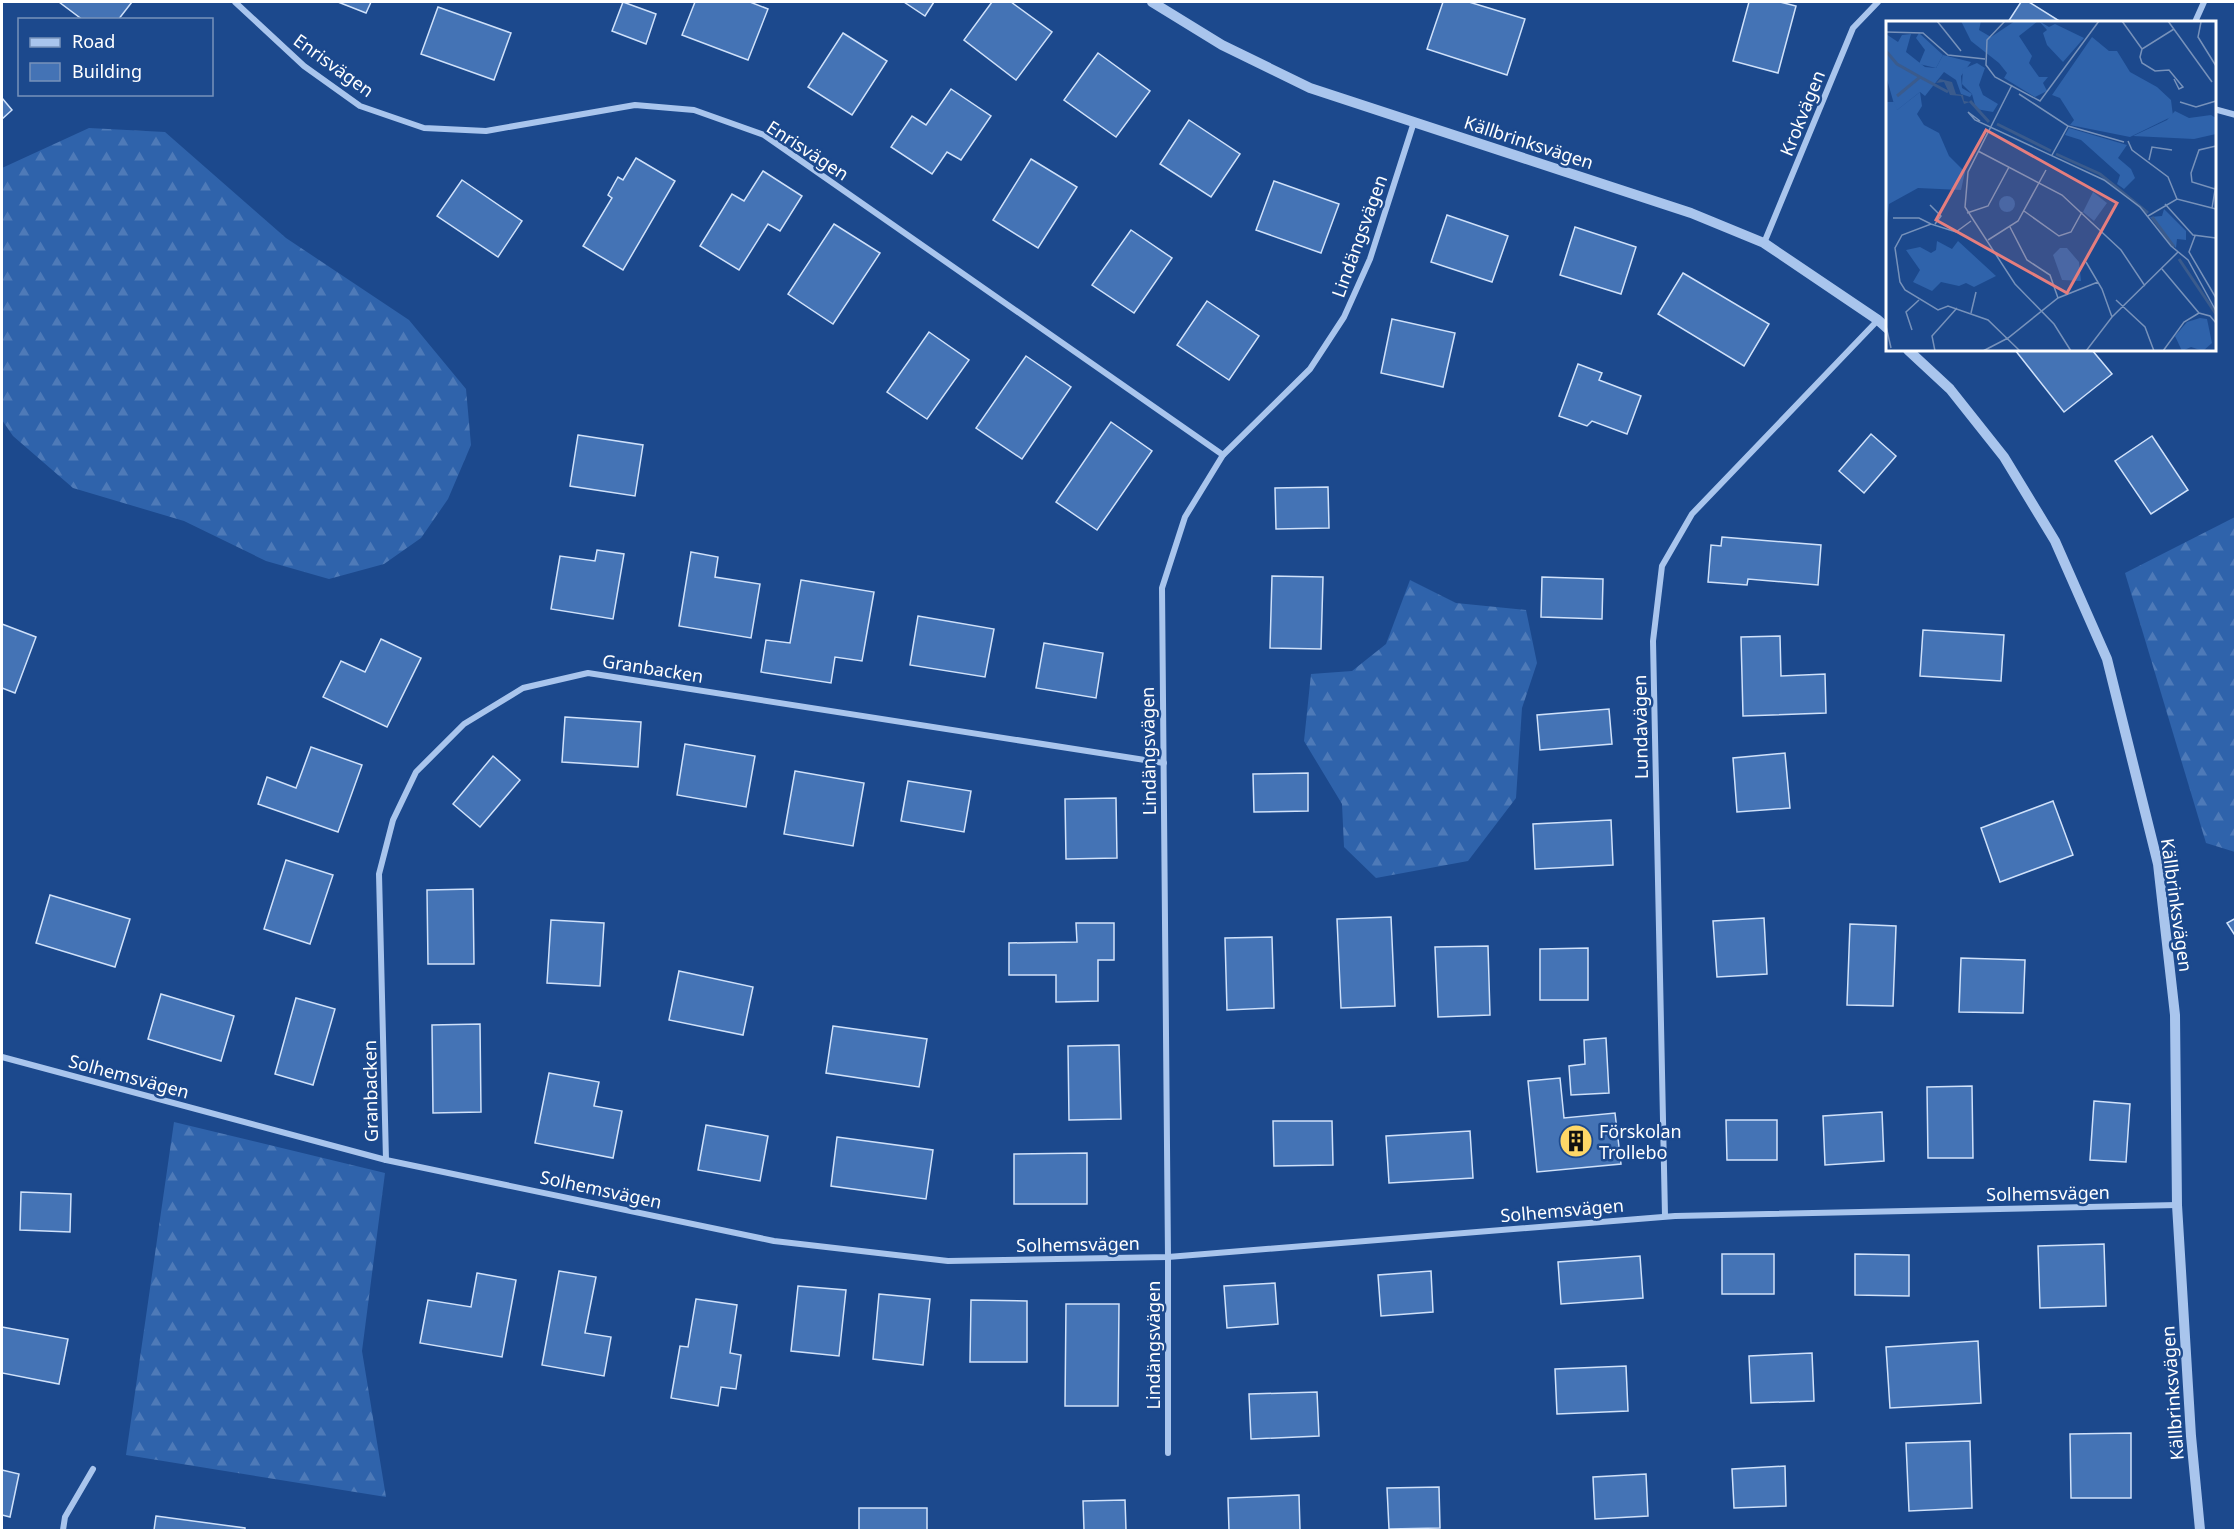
<svg xmlns="http://www.w3.org/2000/svg" width="2237" height="1532" font-family="'Noto Sans',sans-serif">
<style>
.forest{fill:url(#forest-firs)}
.building{fill:#4473b5;stroke:#cfe1fa;stroke-width:1.5}
.lines{fill:none;stroke-linecap:round;stroke-linejoin:round}
.minor{stroke:#a9c5ed;stroke-width:6}
.tertiary{stroke:#a9c5ed;stroke-width:10}
.labels{text-anchor:middle;dominant-baseline:central;stroke-width:5;stroke-linejoin:round;paint-order:stroke}
.street-label{font-size:18px;fill:#fff;stroke:#1c498d}
.poi-label{font-size:18px;fill:#fff;stroke:#1c498d;text-anchor:start}
.inset-river{fill:none;stroke:#3a5b8d;stroke-width:3}
.inset-road{fill:none;stroke:#7792bb;stroke-width:1.5}
.view{fill:#e67e7e;fill-opacity:0.15;stroke:#e67e7e;stroke-width:3}
.inset-edge{fill:none;stroke:#fff;stroke-width:3}
</style>
<defs>
<pattern id="forest-firs" width="22" height="20" patternUnits="userSpaceOnUse" patternTransform="scale(1.5)"><rect width="22" height="20" fill="#2f63ab"/><path d="M5 1l3.5 6h-7zM16 11l3.5 6h-7z" fill="#4e7ab8"/></pattern>
</defs>
<rect width="100%" height="100%" fill="#1c498d"/>
<g class="forest">
<polygon points="89,128 165,132 286,238 409,320 466,389 471,445 448,499 421,538 384,564 329,579 266,561 184,521 73,488 13,436 2,420 2,168"/>
<polygon points="2235,517 2235,852 2206,843 2125,573"/>
<polygon points="1410,580 1456,603 1526,610 1537,663 1522,708 1516,798 1468,861 1376,878 1344,847 1342,804 1304,741 1311,674 1352,671 1386,644"/>
<polygon points="174,1122 385,1173 362,1351 386,1497 126,1455"/>
</g>
<g class="building">
<polygon points="59,2 132,2 118,20 83,20"/>
<polygon points="338,2 371,2 366,13"/>
<polygon points="623,2 656,14 646,44 612,31"/>
<polygon points="695,2 750,2 768,9 748,60 682,35"/>
<polygon points="904,2 934,2 925,16"/>
<polygon points="992,2 1011,2 1052,32 1016,80 964,40"/>
<polygon points="1443,2 1469,2 1525,19 1507,75 1427,49"/>
<polygon points="1749,2 1780,2 1796,6 1778,73 1733,61"/>
<polygon points="2021,2 2029,2 2061,22 2008,22"/>
<polygon points="438,7 511,33 494,80 421,54"/>
<polygon points="843,33 887,61 852,115 808,87"/>
<polygon points="1098,53 1150,91 1116,137 1064,100"/>
<polygon points="951,89 991,116 961,160 947,152 932,174 891,147 912,116 926,125"/>
<polygon points="2,98 12,110 2,119"/>
<polygon points="1189,120 1240,154 1211,197 1160,164"/>
<polygon points="636,158 675,181 623,270 583,246 612,198 608,195 618,177 623,180"/>
<polygon points="1031,159 1077,187 1038,248 993,220"/>
<polygon points="763,171 802,196 780,231 768,224 739,270 700,246 732,194 744,201"/>
<polygon points="462,180 522,221 498,257 437,216"/>
<polygon points="1274,181 1339,204 1321,253 1256,230"/>
<polygon points="1447,215 1508,236 1492,282 1431,262"/>
<polygon points="834,224 880,253 833,324 788,294"/>
<polygon points="1575,227 1636,247 1621,294 1560,275"/>
<polygon points="1131,230 1172,258 1134,313 1092,285"/>
<polygon points="1683,273 1769,324 1744,366 1658,314"/>
<polygon points="1207,301 1259,336 1229,380 1177,345"/>
<polygon points="1392,319 1455,333 1443,387 1381,373"/>
<polygon points="929,332 969,360 927,419 887,392"/>
<polygon points="2015,350 2092,350 2112,374 2064,412"/>
<polygon points="1026,356 1071,387 1022,459 976,428"/>
<polygon points="1578,364 1602,373 1599,380 1641,396 1627,434 1592,421 1587,426 1559,416"/>
<polygon points="1111,422 1152,451 1097,530 1056,502"/>
<polygon points="1871,434 1896,456 1864,493 1839,471"/>
<polygon points="578,435 643,445 635,496 570,486"/>
<polygon points="2152,436 2188,490 2151,514 2115,461"/>
<polygon points="1328,487 1329,528 1276,529 1275,488"/>
<polygon points="1722,537 1821,545 1818,585 1748,579 1747,585 1708,582 1711,545 1721,546"/>
<polygon points="597,550 624,554 613,619 551,609 560,556 595,561"/>
<polygon points="691,552 718,557 715,577 760,584 751,638 679,626"/>
<polygon points="1272,576 1323,577 1321,649 1270,648"/>
<polygon points="1542,577 1603,579 1602,619 1541,617"/>
<polygon points="801,580 874,592 862,661 835,657 831,683 761,672 766,640 790,643"/>
<polygon points="918,616 994,629 985,677 910,665"/>
<polygon points="2,624 36,637 15,693 2,688"/>
<polygon points="1923,630 2004,635 2001,681 1920,676"/>
<polygon points="1780,636 1781,676 1825,674 1826,713 1743,716 1741,637"/>
<polygon points="381,639 421,658 387,727 323,697 341,661 365,672"/>
<polygon points="1044,643 1103,653 1096,698 1036,688"/>
<polygon points="1609,709 1612,744 1540,750 1537,715"/>
<polygon points="565,717 641,722 638,767 562,762"/>
<polygon points="685,744 755,756 746,807 677,795"/>
<polygon points="311,747 362,765 338,832 258,804 267,777 296,788"/>
<polygon points="1785,753 1790,808 1737,812 1733,758"/>
<polygon points="493,756 520,780 480,827 453,804"/>
<polygon points="795,771 864,783 853,846 784,834"/>
<polygon points="1308,773 1308,811 1254,812 1253,774"/>
<polygon points="908,781 971,791 964,832 901,821"/>
<polygon points="1116,798 1117,858 1066,859 1065,799"/>
<polygon points="2053,801 2073,855 2000,882 1981,828"/>
<polygon points="1611,820 1613,865 1535,869 1533,824"/>
<polygon points="286,860 333,875 310,944 264,929"/>
<polygon points="473,889 474,964 428,964 427,890"/>
<polygon points="50,895 130,919 115,967 36,943"/>
<polygon points="1391,917 1395,1006 1341,1008 1337,919"/>
<polygon points="1764,918 1767,974 1717,977 1713,921"/>
<polygon points="2236,918 2236,937 2227,923"/>
<polygon points="551,920 604,923 600,986 547,983"/>
<polygon points="1076,923 1114,923 1114,960 1098,960 1098,1001 1056,1002 1056,975 1009,975 1009,943 1077,942"/>
<polygon points="1850,924 1896,926 1893,1006 1847,1005"/>
<polygon points="1272,937 1274,1008 1227,1010 1225,938"/>
<polygon points="1488,946 1490,1015 1438,1017 1435,947"/>
<polygon points="1588,948 1588,1000 1540,1000 1540,949"/>
<polygon points="1961,958 2025,960 2023,1013 1959,1012"/>
<polygon points="679,971 753,987 743,1035 669,1020"/>
<polygon points="161,994 234,1016 221,1061 148,1039"/>
<polygon points="296,998 335,1009 313,1085 275,1074"/>
<polygon points="480,1024 481,1112 433,1113 432,1025"/>
<polygon points="833,1026 927,1039 919,1087 826,1073"/>
<polygon points="1606,1038 1609,1093 1571,1095 1569,1066 1585,1064 1584,1040"/>
<polygon points="1119,1045 1121,1119 1069,1120 1068,1046"/>
<polygon points="549,1073 599,1082 594,1106 622,1111 613,1158 535,1143"/>
<polygon points="1560,1078 1564,1118 1615,1113 1621,1164 1537,1172 1528,1081"/>
<polygon points="1972,1086 1973,1158 1928,1158 1927,1087"/>
<polygon points="2094,1101 2130,1104 2126,1162 2090,1160"/>
<polygon points="1882,1112 1884,1161 1825,1165 1823,1116"/>
<polygon points="1726,1120 1777,1120 1777,1160 1727,1160"/>
<polygon points="1273,1121 1332,1121 1333,1165 1274,1166"/>
<polygon points="706,1125 768,1136 760,1181 698,1170"/>
<polygon points="1470,1131 1473,1178 1389,1183 1386,1136"/>
<polygon points="837,1137 933,1150 926,1199 831,1186"/>
<polygon points="1087,1153 1087,1204 1014,1204 1014,1154"/>
<polygon points="21,1192 71,1194 70,1232 20,1230"/>
<polygon points="2104,1244 2106,1306 2040,1308 2038,1246"/>
<rect x="1722" y="1254" width="52" height="40"/>
<polygon points="1855,1254 1909,1255 1909,1296 1855,1295"/>
<polygon points="1640,1256 1643,1298 1561,1304 1558,1262"/>
<polygon points="559,1271 596,1277 585,1333 611,1337 604,1376 542,1365"/>
<polygon points="1431,1271 1433,1312 1381,1316 1378,1275"/>
<polygon points="477,1273 516,1280 502,1357 420,1343 428,1300 471,1307"/>
<polygon points="1275,1283 1278,1324 1227,1328 1224,1286"/>
<polygon points="798,1286 846,1290 839,1356 791,1351"/>
<polygon points="879,1294 930,1299 923,1365 873,1359"/>
<polygon points="696,1299 737,1305 730,1353 741,1355 736,1389 721,1387 718,1406 671,1398 680,1346 688,1347"/>
<polygon points="971,1300 1027,1301 1027,1362 970,1362"/>
<polygon points="1066,1304 1119,1304 1118,1406 1065,1406"/>
<polygon points="2,1327 68,1339 59,1384 2,1373"/>
<polygon points="1978,1341 1981,1403 1890,1408 1886,1347"/>
<polygon points="1812,1353 1814,1401 1751,1403 1749,1356"/>
<polygon points="1626,1366 1628,1411 1557,1414 1555,1369"/>
<polygon points="1317,1392 1319,1436 1251,1439 1249,1394"/>
<polygon points="2131,1433 2131,1498 2071,1498 2070,1434"/>
<polygon points="1970,1441 1972,1508 1909,1511 1906,1443"/>
<polygon points="1785,1466 1786,1506 1734,1508 1732,1469"/>
<polygon points="2,1470 19,1474 10,1517 2,1515"/>
<polygon points="1646,1474 1648,1516 1595,1519 1593,1477"/>
<polygon points="1439,1487 1440,1528 1389,1529 1387,1488"/>
<polygon points="1299,1495 1300,1530 1229,1530 1228,1498"/>
<polygon points="1125,1500 1126,1530 1084,1530 1083,1501"/>
<rect x="859" y="1508" width="68" height="22"/>
<polygon points="156,1516 245,1528 245,1530 154,1530"/>
</g>
<g class="lines">
<g class="minor">
<polyline points="235,2 304,66 360,106 424,128 486,131 635,105 694,110 764,135 1223,455"/>
<polyline points="2195,22 2204,2"/>
<polyline points="2214,109 2236,115"/>
<polyline points="1764,243 1853,28 1878,2"/>
<polyline points="2,1057 386,1160 774,1241 948,1261 1168,1257 1675,1216 2177,1205"/>
<polyline points="386,1160 379,874 393,820 416,772 464,724 523,688 588,673 1164,763"/>
<polyline points="1665,1216 1653,641 1662,566 1692,514 1878,320"/>
<polyline points="1168,1453 1168,1257 1162,588 1185,517 1223,455 1310,369 1344,317 1370,259 1414,122"/>
<polyline points="63,1530 65,1517 93,1469"/>
</g>
<g class="tertiary">
<polyline points="1152,2 1222,45 1310,88 1691,213 1764,243 1878,320 1888,329"/>
<polyline points="1908,350 1950,389 2004,457 2055,541 2107,659 2158,864 2175,1015 2177,1205 2191,1436 2200,1530"/>
</g>
</g>
<defs>
<symbol id="building-disc" viewBox="-11 -11 22 22"><circle r="9.5" fill="#fed767" stroke="#1c498d"/><path d="M-4-6H4V6H1V3H-1V6H-4ZM-2.5-4.3h1.7v1.8h-1.7ZM.8-4.3h1.7v1.8H.8ZM-2.5-1h1.7V.8h-1.7ZM.8-1h1.7V.8H.8Z" fill="#111"/></symbol>
</defs>
<g fill-rule="evenodd">
<use href="#building-disc" x="1557" y="1122" width="38" height="38"/>
</g>
<g class="labels">
<g class="street-label">
<text transform="translate(334 65) rotate(36)">Enrisvägen</text>
<text transform="translate(1802 113) rotate(-68)">Krokvägen</text>
<text transform="translate(1529 142) rotate(18)">Källbrinksvägen</text>
<text transform="translate(808 150) rotate(33)">Enrisvägen</text>
<text transform="translate(1359 236) rotate(-70)">Lindängsvägen</text>
<text transform="translate(653 668) rotate(9)">Granbacken</text>
<text transform="translate(1640 727) rotate(-91)">Lundavägen</text>
<text transform="translate(1148 751) rotate(-91)">Lindängsvägen</text>
<text transform="translate(2177 905) rotate(82)">Källbrinksvägen</text>
<text transform="translate(129 1076) rotate(15)">Solhemsvägen</text>
<text transform="translate(370 1091) rotate(-91)">Granbacken</text>
<text transform="translate(601 1189) rotate(12)">Solhemsvägen</text>
<text transform="translate(2048 1193) rotate(-1)">Solhemsvägen</text>
<text transform="translate(1562 1210) rotate(-5)">Solhemsvägen</text>
<text transform="translate(1078 1244) rotate(-1)">Solhemsvägen</text>
<text transform="translate(1153 1345) rotate(-90)">Lindängsvägen</text>
<text transform="translate(2172 1393) rotate(-94)">Källbrinksvägen</text>
</g>
<g class="poi-label">
<text x="1599" y="1131">Förskolan<tspan x="1599" dy="21">Trollebo</tspan></text>
</g>
</g>
<g transform="translate(1886 21)">
<rect width="330" height="330" fill="#1c498d"/>
<path d="M 0,13 L 12,21 L 16,14 L 25,13 L 20,31 L 39,46 L 50,47 L 57,34 L 85,41 L 75,55 L 76,67 L 86,73 L 84,76 L 75,73 L 70,59 L 58,51 L 39,75 L 34,71 L 10,90 L 0,55 Z" fill="#2f63ab"/>
<path d="M 75,0 L 95,0 L 93,9 L 105,16 L 129,0 L 152,0 L 133,15 L 146,35 L 143,42 L 153,56 L 162,56 L 157,62 L 161,70 L 149,76 L 118,57 L 121,52 L 113,42 L 85,20 ZM 153,0 L 163,6 L 169,3 L 198,17 L 177,41 L 161,24 L 157,12 L 161,9 ZM 33,12 L 57,34 L 50,47 L 33,43 L 39,29 L 30,17 ZM 206,16 L 223,30 L 231,30 L 244,51 L 271,66 L 285,79 L 287,95 L 244,116 L 184,104 L 188,99 L 174,77 L 166,74 ZM 91,42 L 99,47 L 93,64 L 97,74 L 112,83 L 107,91 L 90,88 L 86,73 L 76,63 L 77,48 ZM 34,71 L 36,85 L 31,93 L 38,104 L 53,112 L 63,135 L 79,151 L 75,169 L 32,167 L 3,183 L 0,211 L 0,81 L 8,81 L 11,89 ZM 183,107 L 241,124 L 232,137 L 245,148 L 249,157 L 238,168 L 231,163 L 234,154 L 195,119 L 179,114 ZM 207,171 L 221,182 L 208,200 L 197,191 ZM113 183a8 8 0 1 1 16 0a8 8 0 1 1-16 0ZM 51,220 L 66,228 L 72,220 L 110,255 L 88,266 L 80,262 L 73,265 L 55,261 L 46,270 L 27,261 L 34,249 L 20,229 L 34,226 L 45,232 L 50,229 ZM 174,227 L 181,227 L 193,241 L 195,260 L 176,259 L 167,234 ZM 314,297 L 321,298 L 326,322 L 317,330 L 305,326 L 296,330 L 289,315 L 301,301 Z" fill="#2f63ab"/>
<path d="M 278,188 L 300,210 L 300,219 L 291,218 L 290,227 L 264,196 L 276,195 Z" fill="#2f63ab"/>
<path d="M 289,90 L 303,97 L 325,94 L 330,97 L 330,113 L 308,118 L 247,115 L 281,99 Z" fill="#2f63ab"/>
<path d="M 54,58 L 66,61 L 70,73 L 77,74 L 78,80 L 84,81 L 78,83 L 75,75 L 64,74 L 58,61 L 50,62 Z" fill="#3a5b8d"/>
<path class="inset-river" d="M 0,30 L 11,43 L 34,56M 11,75 L 34,56 L 62,71M 84,80 L 103,101M 111,103 L 165,130M 170,133 L 214,153 L 262,192M 266,196 L 288,226M 293,238 L 330,293"/>
<path class="inset-road" d="M 51,0 L 75,30M 119,0 L 101,19 L 100,44 L 109,56 L 154,80 L 213,0M 236,0 L 256,28M 282,0 L 326,61M 315,1 L 312,16 L 330,45M 288,8 L 256,28 L 254,36 L 256,42 L 269,50 L 283,49 L 297,66 L 293,68 L 288,58M 0,11 L 37,12 L 62,34 L 99,38M 126,64 L 82,151 L 79,186 L 129,263 L 168,303 L 185,330M 133,73 L 182,105 L 166,134M 294,81 L 310,86 L 330,80M 94,100 L 82,91 L 89,99 L 218,159 L 254,186 L 285,225 L 302,239 L 330,290M 182,105 L 238,121M 242,120 L 246,129 L 282,156 L 291,178M 92,130 L 176,174 L 235,229 L 259,265M 263,139 L 266,126 L 286,129M 329,168 L 306,161 L 305,152 L 313,129 L 330,125M 279,183 L 307,214 L 330,217M 44,184 L 55,195 L 49,203M 326,187 L 330,163M 138,190 L 173,215 L 185,211 L 196,191M 81,192 L 102,185 L 123,146M 262,195 L 291,178 L 330,188M 7,197 L 33,197 L 45,203M 85,200 L 70,211 L 45,203 L 16,214 L 9,227 L 14,261 L 19,269 L 52,289 L 62,285 L 102,299 L 134,330M 124,206 L 141,239 L 164,254 L 172,277M 309,215 L 303,231 L 330,277M 102,219 L 132,200 L 160,149M 200,241 L 216,268 L 226,296M 276,248 L 313,292 L 324,295 L 330,302M 230,279 L 259,306 L 268,330M 85,292 L 90,271M 0,305 L 5,327M 26,309 L 20,291 L 33,279M 49,330 L 46,315 L 71,287M 97,330 L 122,317 L 172,277 L 212,261M 200,330 L 226,296 L 292,231M 277,330 L 298,301 L 313,292"/>
<path class="view" d="M 100,109 L 231,182 L 181,272 L 50,199 Z"/>
<rect width="330" height="330" class="inset-edge"/>
</g>
<rect width="2237" height="1532" fill="none" stroke="#ffffff" stroke-width="6"/>
<rect x="18" y="18" width="195" height="78" fill="#1c498d" stroke="#7792bb" stroke-width="1.5"/>
<rect x="30" y="38" width="30" height="9" fill="#a9c5ed" stroke="#7792bb" stroke-width="1.5"/>
<text x="72" y="48" font-size="18" fill="#ffffff">Road</text>
<rect x="30" y="63" width="30" height="18" fill="#4473b5" stroke="#7792bb" stroke-width="1.5"/>
<text x="72" y="78" font-size="18" fill="#ffffff">Building</text>
</svg>
